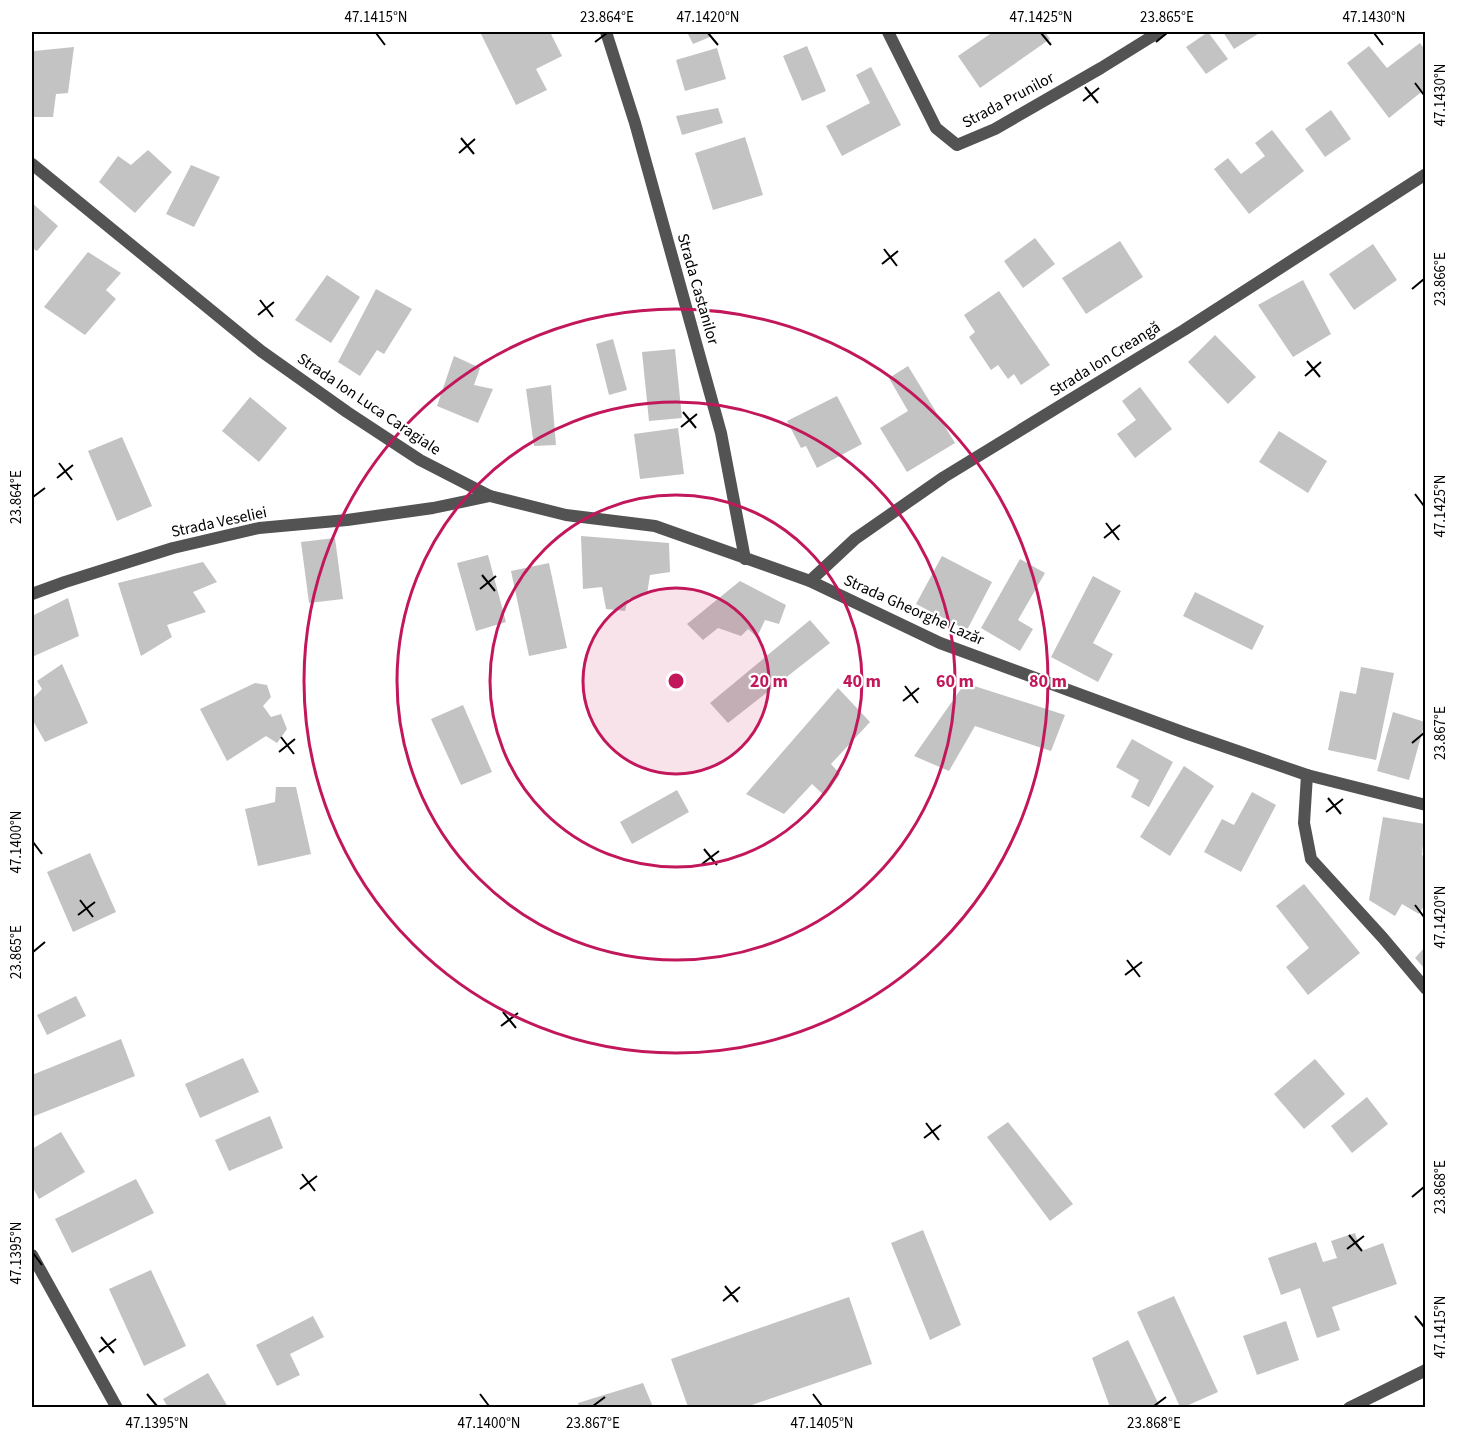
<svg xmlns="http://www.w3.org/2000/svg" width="1457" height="1439" font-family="'Source Sans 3',sans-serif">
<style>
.building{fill:#c3c3c3}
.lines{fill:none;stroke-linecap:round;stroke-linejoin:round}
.minor{stroke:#535353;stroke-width:12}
.ticks{fill:none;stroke:#000;stroke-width:2}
.ring{fill:none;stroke:#c2185b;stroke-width:3}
.labels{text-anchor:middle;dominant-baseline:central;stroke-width:4.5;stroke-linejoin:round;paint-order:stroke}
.street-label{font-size:16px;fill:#000;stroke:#fff}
.centre{fill:#c2185b;stroke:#fff;stroke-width:3}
.ring-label{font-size:18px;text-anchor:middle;font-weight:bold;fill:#c2185b;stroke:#fff;stroke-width:4.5;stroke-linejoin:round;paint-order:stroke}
.neatline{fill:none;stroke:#000;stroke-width:2}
.ticks-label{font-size:15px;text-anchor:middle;fill:#000}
</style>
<rect width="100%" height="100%" fill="#fff"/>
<g class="building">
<polygon points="480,32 550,32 562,56 536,69 547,90 516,105"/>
<polygon points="687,32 707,32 710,37 693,44"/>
<polygon points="993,32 1045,32 1050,39 980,88 958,56"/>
<polygon points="1208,32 1228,59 1206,74 1186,47"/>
<polygon points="1223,32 1261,32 1234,49"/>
<polygon points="1420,43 1425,50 1425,89 1389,118 1347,63 1369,46 1387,68"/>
<polygon points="807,46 826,91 802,101 783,56"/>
<polygon points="74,47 68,93 56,94 53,117 32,117 32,66 34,51"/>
<polygon points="717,48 726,79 685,91 676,60"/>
<polygon points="871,67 901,125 842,156 826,126 870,103 856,75"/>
<polygon points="718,108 723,123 682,135 676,116"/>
<polygon points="1331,110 1351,139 1325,157 1305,129"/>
<polygon points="1272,130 1304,171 1249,214 1214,169 1228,158 1241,174 1265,156 1255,143"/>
<polygon points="745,137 763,195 713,210 695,153"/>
<polygon points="148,150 172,172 135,213 99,182 118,156 131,165"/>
<polygon points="191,165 220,177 194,227 166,214"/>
<polygon points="32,203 58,226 37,251 32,248"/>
<polygon points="1035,238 1055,264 1023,288 1004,261"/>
<polygon points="1120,241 1143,277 1086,314 1062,278"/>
<polygon points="1373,244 1397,280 1354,310 1329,274"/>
<polygon points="88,252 121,273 106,290 116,299 85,335 44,307"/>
<polygon points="327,275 360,297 331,343 295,320"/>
<polygon points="1303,280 1331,334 1293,357 1258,305"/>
<polygon points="376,289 412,309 384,354 377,350 360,376 338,362"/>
<polygon points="999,291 1050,365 1021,385 1014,374 1008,379 998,365 991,370 969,337 975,332 964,315"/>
<polygon points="1215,335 1256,377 1228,404 1188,362"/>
<polygon points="613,339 627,390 609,395 596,344"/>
<polygon points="675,349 682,418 649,421 642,352"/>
<polygon points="454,356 480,368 474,385 493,389 478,423 437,406"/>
<polygon points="908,366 955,443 907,472 880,428 908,411 889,378"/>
<polygon points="551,385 556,445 534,446 526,389"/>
<polygon points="1140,387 1172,429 1135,458 1117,434 1136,420 1122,401"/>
<polygon points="837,396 862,444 817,468 806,446 801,448 787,421"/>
<polygon points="250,397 287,428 259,462 222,431"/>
<polygon points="678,428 684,474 640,479 634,434"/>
<polygon points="1279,431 1327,461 1308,493 1259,462"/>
<polygon points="122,437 152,506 117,521 88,451"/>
<polygon points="581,536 669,543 670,572 650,575 647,594 628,599 625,611 606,609 602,587 583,589"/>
<polygon points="335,538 343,599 309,603 301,542"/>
<polygon points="488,555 506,622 476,631 457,563"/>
<polygon points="942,556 992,582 967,630 916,604"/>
<polygon points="1020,559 1045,573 1018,620 1033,629 1020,651 981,628"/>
<polygon points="203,562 217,582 193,592 206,612 167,625 172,637 141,656 118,583"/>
<polygon points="549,563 567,648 529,656 511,571"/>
<polygon points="1093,576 1121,591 1093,643 1113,654 1098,682 1051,657"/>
<polygon points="740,581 786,605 779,624 765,620 757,637 748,629 741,636 718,628 703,640 687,624"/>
<polygon points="1195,592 1264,626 1252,650 1183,616"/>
<polygon points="68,598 79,636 32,657 32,616"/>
<polygon points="810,620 830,643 728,723 710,703"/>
<polygon points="62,664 88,723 45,742 32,719 32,699 42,689 37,681"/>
<polygon points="1361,667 1394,673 1376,760 1328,750 1340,691 1356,694"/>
<polygon points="255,683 267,685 271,697 263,706 271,717 281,714 287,729 277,743 266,736 227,761 200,709"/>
<polygon points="965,683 1065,715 1051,751 975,726 949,771 914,756"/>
<polygon points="838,688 870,722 831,764 840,774 825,796 812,784 784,814 746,794"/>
<polygon points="463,705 492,772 461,785 431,719"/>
<polygon points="1393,712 1425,722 1409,780 1377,771"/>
<polygon points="1132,739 1173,762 1149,807 1131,797 1139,780 1116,767"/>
<polygon points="1184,766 1214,786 1170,856 1140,837"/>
<polygon points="276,787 296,787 311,854 258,866 245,809 275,802"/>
<polygon points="677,790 689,812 632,844 620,822"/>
<polygon points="1252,792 1276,805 1241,872 1204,852 1222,819 1234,825"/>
<polygon points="1383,817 1425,824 1422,855 1425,857 1425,904 1419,914 1402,904 1395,916 1369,900"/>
<polygon points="90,853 116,912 73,932 47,872"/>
<polygon points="1304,884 1360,953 1308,995 1286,967 1309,948 1276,906"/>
<polygon points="1425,947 1425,969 1415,958"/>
<polygon points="76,996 86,1016 47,1035 37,1015"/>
<polygon points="121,1039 135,1076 32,1117 32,1075"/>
<polygon points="243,1058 259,1092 200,1118 185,1084"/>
<polygon points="1315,1059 1345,1094 1304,1129 1274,1094"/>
<polygon points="1367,1097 1388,1124 1352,1153 1331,1126"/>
<polygon points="270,1116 283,1148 229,1171 215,1140"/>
<polygon points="1008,1122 1073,1204 1050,1221 987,1137"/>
<polygon points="61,1132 85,1172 39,1199 32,1186 32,1149"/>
<polygon points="136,1179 154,1213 72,1253 55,1219"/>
<polygon points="923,1230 961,1325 930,1340 891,1243"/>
<polygon points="1355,1233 1361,1251 1383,1243 1397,1284 1332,1307 1340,1330 1317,1338 1300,1288 1281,1295 1268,1258 1316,1242 1323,1262 1337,1258 1331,1241"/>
<polygon points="151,1270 186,1346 144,1366 109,1289"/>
<polygon points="1174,1296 1218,1392 1184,1407 1180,1407 1137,1312"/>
<polygon points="849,1297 872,1364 746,1407 688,1407 671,1359"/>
<polygon points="313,1316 324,1337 290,1354 300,1375 277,1386 256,1345"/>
<polygon points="1286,1321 1299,1360 1257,1375 1243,1336"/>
<polygon points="1128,1340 1160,1407 1110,1407 1092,1358"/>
<polygon points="208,1373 228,1407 168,1407 163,1399"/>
<polygon points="643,1383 653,1407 579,1407 578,1403"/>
</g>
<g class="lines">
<g class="minor">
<polyline points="606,32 635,123 721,433 745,559"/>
<polyline points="888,32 936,128 957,145 995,129 1101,68 1159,32"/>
<polyline points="32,164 261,351 347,412 420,460 490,496 566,515 655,526 810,581 940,643 1185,733 1307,775 1426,805"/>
<polyline points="810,581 855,539 944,477 1184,330 1426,174"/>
<polyline points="32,594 65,582 173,548 259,528 347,520 433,508 490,496"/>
<polyline points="1307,775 1304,823 1311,859 1383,938 1426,989"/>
<polyline points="32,1255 117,1408"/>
<polyline points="1349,1408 1426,1370"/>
</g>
</g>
<path class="ticks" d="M 376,33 L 385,45M 708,33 L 718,45M 1041,33 L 1051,45M 1374,33 L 1383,45M 595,42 L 607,33M 1156,42 L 1167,33M 1415,83 L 1424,95M 1085,87 L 1098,103M 1083,101 L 1099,88M 461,138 L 474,154M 459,153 L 475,139M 884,249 L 897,266M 882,264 L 898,251M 1412,289 L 1424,279M 260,300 L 273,317M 258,315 L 274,302M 1307,361 L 1320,377M 1305,376 L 1321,362M 683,412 L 696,428M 681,427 L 697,414M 59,463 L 72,480M 57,478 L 73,465M 1415,494 L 1424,506M 33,497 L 45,488M 1106,523 L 1119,540M 1104,538 L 1120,525M 482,575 L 495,591M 480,589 L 496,576M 905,686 L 918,703M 903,701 L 919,688M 281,737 L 294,754M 1412,743 L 1424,733M 279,752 L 295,739M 1328,798 L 1341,814M 1326,812 L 1343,799M 33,842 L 42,854M 704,849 L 717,865M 702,864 L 719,851M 80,900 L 93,917M 1415,905 L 1424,917M 78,915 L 95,902M 33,952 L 45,942M 1127,960 L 1140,977M 1125,975 L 1142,962M 503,1012 L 516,1028M 501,1026 L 518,1013M 926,1123 L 939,1140M 924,1138 L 941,1125M 302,1174 L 315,1191M 300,1189 L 317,1176M 1412,1197 L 1424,1187M 1349,1235 L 1362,1251M 1347,1249 L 1364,1236M 33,1253 L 42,1265M 725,1286 L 738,1302M 723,1301 L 740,1287M 1415,1316 L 1424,1327M 101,1337 L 114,1353M 99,1352 L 116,1339M 147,1394 L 157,1406M 480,1394 L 489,1406M 813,1394 L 822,1406M 593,1406 L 605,1397M 1154,1406 L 1166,1397"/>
<circle cx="676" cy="681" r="93" fill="#c2185b" fill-opacity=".12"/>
<g class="ring">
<circle cx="676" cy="681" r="93"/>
<circle cx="676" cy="681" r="186"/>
<circle cx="676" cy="681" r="279"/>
<circle cx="676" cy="681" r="372"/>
</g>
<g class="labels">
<g class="street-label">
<text transform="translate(1008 100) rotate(-28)">Strada Prunilor</text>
<text transform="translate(698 289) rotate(74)">Strada Castanilor</text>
<text transform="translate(1105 359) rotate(-32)">Strada Ion Creangă</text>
<text transform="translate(369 404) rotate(34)">Strada Ion Luca Caragiale</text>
<text transform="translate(219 522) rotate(-12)">Strada Veseliei</text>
<text transform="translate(914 610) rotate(24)">Strada Gheorghe Lazăr</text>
</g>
</g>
<circle cx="676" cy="681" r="9" class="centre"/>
<g class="ring-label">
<text x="769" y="687">20 m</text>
<text x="862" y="687">40 m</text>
<text x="955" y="687">60 m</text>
<text x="1048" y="687">80 m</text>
</g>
<rect width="1457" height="1439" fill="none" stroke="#ffffff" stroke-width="66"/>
<rect x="33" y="33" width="1391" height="1373" class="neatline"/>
<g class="ticks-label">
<text x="376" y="22">47.1415°N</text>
<text x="607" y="22">23.864°E</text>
<text x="708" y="22">47.1420°N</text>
<text x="1041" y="22">47.1425°N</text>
<text x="1167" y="22">23.865°E</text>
<text x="1374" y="22">47.1430°N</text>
<text transform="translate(1440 95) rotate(-90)" y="5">47.1430°N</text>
<text transform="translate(1440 279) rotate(-90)" y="5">23.866°E</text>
<text transform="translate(16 497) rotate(-90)" y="5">23.864°E</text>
<text transform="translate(1440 506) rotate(-90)" y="5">47.1425°N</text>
<text transform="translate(1440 733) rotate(-90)" y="5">23.867°E</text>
<text transform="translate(16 842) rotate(-90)" y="5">47.1400°N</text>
<text transform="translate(1440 917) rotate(-90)" y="5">47.1420°N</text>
<text transform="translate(16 952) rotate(-90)" y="5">23.865°E</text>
<text transform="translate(1440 1187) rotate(-90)" y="5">23.868°E</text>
<text transform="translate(16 1253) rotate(-90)" y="5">47.1395°N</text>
<text transform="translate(1440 1327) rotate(-90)" y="5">47.1415°N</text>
<text x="157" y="1428">47.1395°N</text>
<text x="489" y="1428">47.1400°N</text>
<text x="593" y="1428">23.867°E</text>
<text x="822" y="1428">47.1405°N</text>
<text x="1154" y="1428">23.868°E</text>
</g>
</svg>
